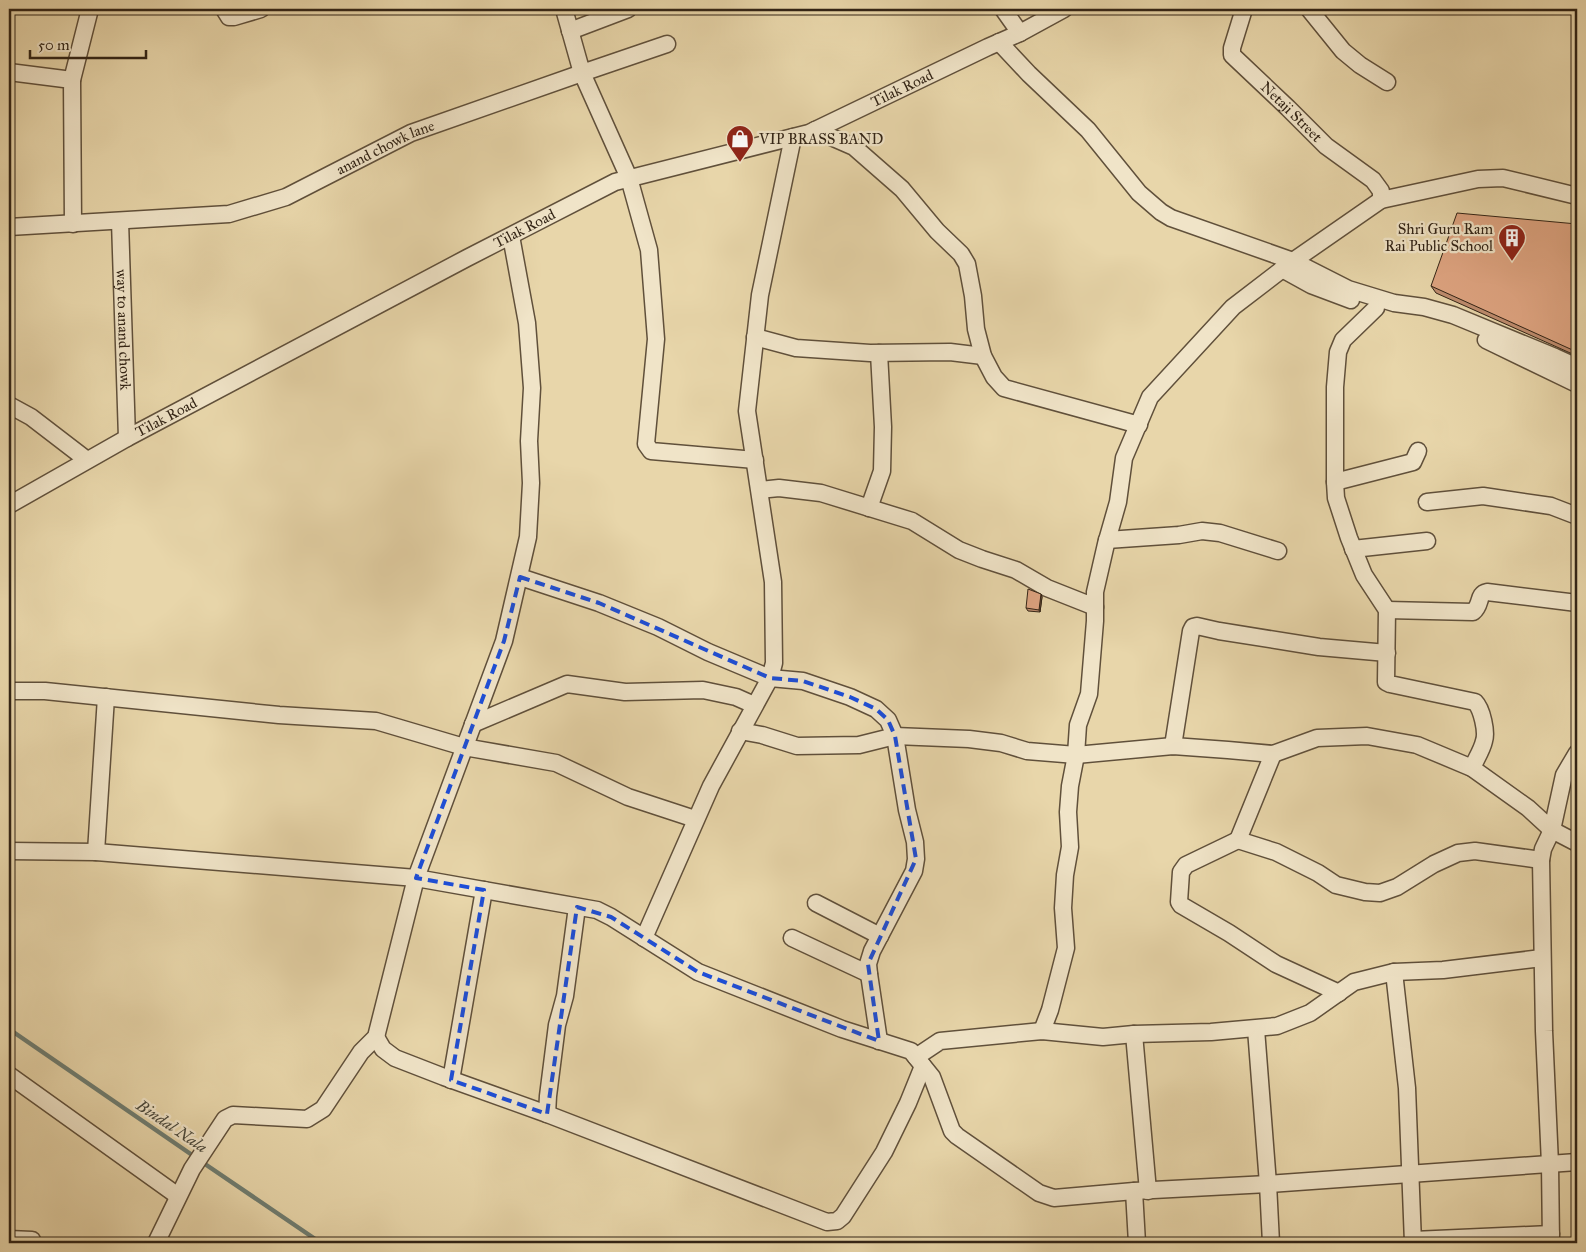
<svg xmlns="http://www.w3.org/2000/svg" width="1586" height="1252" font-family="'IM FELL Great Primer',serif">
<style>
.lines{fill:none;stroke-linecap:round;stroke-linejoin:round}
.stream{stroke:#6f7d71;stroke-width:4.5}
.minor-casing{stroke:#60503b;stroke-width:19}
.minor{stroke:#f0e4c8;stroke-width:16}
.wall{fill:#bf8d6f;stroke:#322416}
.shaded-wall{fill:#9b735a;stroke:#322416}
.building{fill:#dea481;stroke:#322416}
.marked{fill:none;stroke:#1d4ed8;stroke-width:4;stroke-dasharray:10 6;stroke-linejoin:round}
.labels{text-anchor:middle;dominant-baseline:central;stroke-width:4.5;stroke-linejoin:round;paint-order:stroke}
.street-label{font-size:15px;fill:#322416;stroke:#f0e4c8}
.poi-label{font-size:15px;fill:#322416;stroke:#f0e4c8;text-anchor:start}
.water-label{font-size:16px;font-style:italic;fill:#4b493c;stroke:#f0e4c8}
</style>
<rect width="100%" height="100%" fill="#e8d6aa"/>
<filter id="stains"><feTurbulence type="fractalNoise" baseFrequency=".004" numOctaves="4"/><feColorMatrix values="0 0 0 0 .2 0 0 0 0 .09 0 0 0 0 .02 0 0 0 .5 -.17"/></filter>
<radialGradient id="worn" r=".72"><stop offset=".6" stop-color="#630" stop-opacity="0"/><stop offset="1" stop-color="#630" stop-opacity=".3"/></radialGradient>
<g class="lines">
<g class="stream">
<polyline points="9,1029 195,1157"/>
<polyline points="202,1162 321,1243"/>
</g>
<defs>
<g id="minor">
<polyline points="224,9 229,17 234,17 261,9"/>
<polyline points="564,9 582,73 667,44"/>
<polyline points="1003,9 1020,33"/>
<path id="s1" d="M 1244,9 L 1232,48 L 1232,55 L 1288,108 L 1326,146 L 1373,180 L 1381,191 L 1381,200"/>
<polyline points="1309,9 1343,51 1360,65 1387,82"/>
<polyline points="570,31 628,9"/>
<polyline points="999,42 1029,74 1088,130 1139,193 1161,212 1171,218 1293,261 1348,289 1394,303 1424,307 1453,315 1555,357 1577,367"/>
<polyline points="9,72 72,80 73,224"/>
<polyline points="72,80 90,9"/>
<polyline points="815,130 854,147 902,189 937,231 961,254 967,264 973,296 976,329 983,356 994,377 1004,388 1139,425"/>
<path id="s2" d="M 120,221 L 127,438"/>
<path id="s3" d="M 9,227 L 229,214 L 286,197 L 411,133 L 582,73 L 629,178 L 649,250 L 656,339 L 646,444 L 651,451 L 755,460"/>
<polyline points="1282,269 1311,285 1351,300"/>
<path d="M 1376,308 L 1343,340 L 1338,352 L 1335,387 L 1335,482 L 1336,498 L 1349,538 L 1364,575 L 1387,610 L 1386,682 L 1390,684 L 1475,702 C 1482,709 1487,732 1484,741 C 1482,750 1476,759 1472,768"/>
<polyline points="755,337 796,348 870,353 950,352 983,356"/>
<polyline points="1486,340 1577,384"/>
<polyline points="9,405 31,417 87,460"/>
<polyline points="1335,482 1413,462 1418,451"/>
<polyline points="760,490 779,488 821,493 912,521 959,550 982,559 1016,570 1047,588 1095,607"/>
<polyline points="1427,502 1483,496 1551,506 1577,516"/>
<path id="s4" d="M 9,505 L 127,438 L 467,258 L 615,182 L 809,133 L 988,47 L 1020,33 L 1064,9"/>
<polyline points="869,508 882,471 883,427 879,353"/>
<polyline points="1107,540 1179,535 1202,531 1220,533 1278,551"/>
<polyline points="1353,549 1427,541"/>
<polyline points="520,577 599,603 658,627 708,652 770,678 803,681 850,697 876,709 888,720 895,736 907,810 915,842 916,859 914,871 872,951 868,964 869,974 879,1041"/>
<path d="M 1387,610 L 1473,612 C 1482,605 1477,594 1487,592 L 1577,603"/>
<polyline points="9,691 45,691 279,715 376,721 464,747 556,763 628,797 695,819"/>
<polyline points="473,724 567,684 625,692 703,690 736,697 754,705"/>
<polyline points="740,731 762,735 797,746 859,745 895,736 969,739 1001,743 1027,751 1076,755 1173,746 1228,750 1273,754 1317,738 1367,736 1417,745 1472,768 1528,808 1552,830 1564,775 1577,753"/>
<polyline points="1173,746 1191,631 1193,627 1197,626 1219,631 1319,647 1387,653"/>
<polyline points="1273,754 1238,840 1276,852 1318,873 1336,885 1365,892 1380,893 1397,887 1434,864 1458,853 1475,851 1541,860"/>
<polyline points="1238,840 1186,865 1181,872 1179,902 1181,905 1229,933 1276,964 1339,993"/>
<polyline points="9,851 96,852 416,878 597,910 611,917 698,972 842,1029 911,1051 932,1077 952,1131 957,1136 1039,1193 1054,1198 1134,1191 1268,1184 1577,1162"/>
<polyline points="96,852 106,697"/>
<polyline points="816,903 880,936"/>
<polyline points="644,938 711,786 770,678 774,663 773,582 747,411 760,295 793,137"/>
<polyline points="792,938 869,974"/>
<polyline points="1394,972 1407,1088 1413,1243"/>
<polyline points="1256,1029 1268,1184 1271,1243"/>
<polyline points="1042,1031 1050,1010 1066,948 1063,908 1065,875 1070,847 1068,812 1070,786 1076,755 1078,725 1089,694 1095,621 1095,592 1106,544 1118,502 1124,458 1150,397 1233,307 1293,261 1381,200 1478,179 1503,178 1577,196"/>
<polyline points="1134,1034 1148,1191"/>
<polyline points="376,1037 383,1049 395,1058 444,1077 547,1114 827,1222 837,1221 843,1216 884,1152 908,1103 923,1066"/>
<polyline points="916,1057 940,1041 1042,1031 1103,1037 1134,1034 1211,1032 1277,1026 1310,1013 1354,982 1394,972 1443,970 1542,958"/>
<polyline points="9,1075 178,1196"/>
<polyline points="451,1080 484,890"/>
<polyline points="547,1114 548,1096 557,1025 565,996 577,907"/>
<polyline points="1134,1191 1137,1243"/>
<polyline points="9,1239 32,1240"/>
<polyline points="1413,1240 1551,1234"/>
<polyline points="156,1243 192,1169 225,1119 233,1115 307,1119 323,1109 361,1052 376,1037 416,878 504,641 528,537 531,483 529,441 532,388 527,323 511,236"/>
<polyline points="1551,1243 1550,1164 1544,1031 1541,860 1543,849 1552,830 1577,843"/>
</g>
</defs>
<use href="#minor" class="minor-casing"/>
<use href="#minor" class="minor"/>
</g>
<g class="wall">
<polygon points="1577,224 1577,356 1436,293 1431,286"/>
<polygon points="1041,594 1042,597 1040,612 1028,611 1026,608"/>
</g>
<polygon class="shaded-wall" points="1041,594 1042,597 1040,612 1039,610"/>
<g class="building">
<polygon points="1457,213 1577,224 1577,352 1431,286"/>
<polygon points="1028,589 1041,594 1039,610 1026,608"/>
</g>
<path class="marked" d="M 520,577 L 599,603 L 770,678 L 803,681 L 850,697 L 876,709 L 888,720 L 895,736 L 916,859 L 868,964 L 879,1041 L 698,972 L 611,917 L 577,907 L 547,1114 L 451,1080 L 484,890 L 416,878 L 504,641 Z"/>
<defs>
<symbol id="shop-pin" viewBox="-11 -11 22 30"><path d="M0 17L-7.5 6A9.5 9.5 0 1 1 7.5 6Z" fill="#8f2418" stroke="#f0e4c8"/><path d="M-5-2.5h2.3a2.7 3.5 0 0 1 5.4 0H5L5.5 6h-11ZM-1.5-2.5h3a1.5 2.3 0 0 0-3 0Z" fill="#fff"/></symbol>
<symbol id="building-pin" viewBox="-11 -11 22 30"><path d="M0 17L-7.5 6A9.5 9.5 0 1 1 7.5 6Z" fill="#8f2418" stroke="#f0e4c8"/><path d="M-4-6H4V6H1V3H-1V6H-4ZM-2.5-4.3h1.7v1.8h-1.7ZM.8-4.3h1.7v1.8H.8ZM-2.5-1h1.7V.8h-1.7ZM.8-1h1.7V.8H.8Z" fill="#fff"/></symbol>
</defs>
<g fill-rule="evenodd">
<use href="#shop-pin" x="724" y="123" width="32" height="43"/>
<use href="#building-pin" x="1496" y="222" width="32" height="43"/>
</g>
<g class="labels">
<g class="street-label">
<text stroke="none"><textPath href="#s4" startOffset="990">Tilak Road</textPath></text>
<text stroke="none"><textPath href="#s1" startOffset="130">Netaji Street</textPath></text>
<text stroke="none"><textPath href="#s3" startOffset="391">anand chowk lane</textPath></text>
<text stroke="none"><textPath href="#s4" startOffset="585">Tilak Road</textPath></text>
<text stroke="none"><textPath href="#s2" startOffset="109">way to anand chowk</textPath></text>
<text stroke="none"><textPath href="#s4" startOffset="180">Tilak Road</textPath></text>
</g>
<g class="poi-label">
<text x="759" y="139">VIP BRASS BAND</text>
<text x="1493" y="229" text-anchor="end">Shri Guru Ram<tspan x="1493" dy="17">Rai Public School</tspan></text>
</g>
<g class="water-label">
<text transform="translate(172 1126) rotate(34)">Bindal Nala</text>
</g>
</g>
<rect width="1586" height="1252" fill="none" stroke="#e8d6aa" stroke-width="30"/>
<rect x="10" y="10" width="1566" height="1232" fill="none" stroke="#322416" stroke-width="2.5"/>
<rect x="15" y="15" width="1556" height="1222" fill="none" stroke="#322416"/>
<path d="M30 50v8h116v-8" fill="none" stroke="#322416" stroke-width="2.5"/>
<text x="38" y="50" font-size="15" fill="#322416" stroke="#f0e4c8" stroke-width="4" paint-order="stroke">50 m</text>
<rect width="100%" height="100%" filter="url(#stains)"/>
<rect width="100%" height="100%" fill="url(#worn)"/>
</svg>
